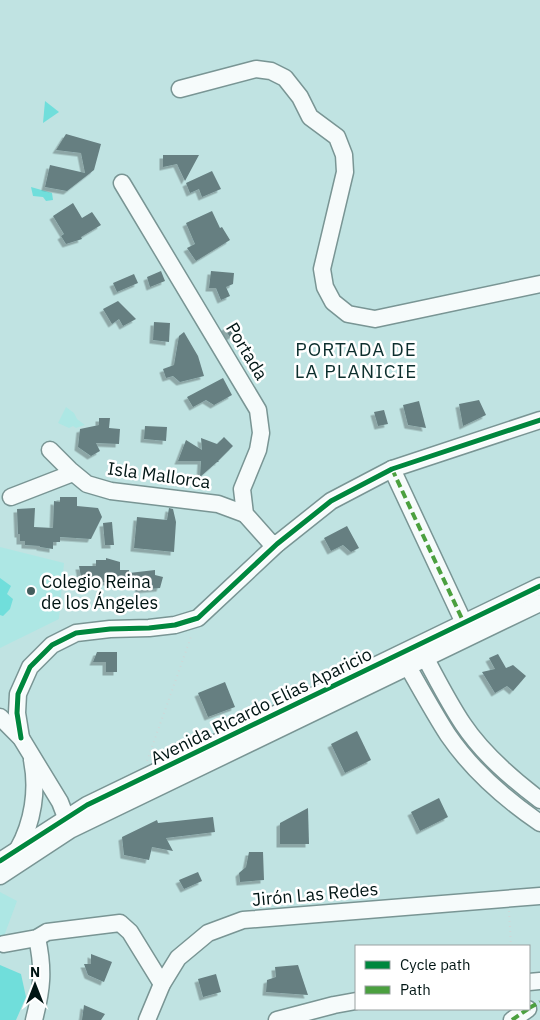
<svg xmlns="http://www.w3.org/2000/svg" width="540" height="1020" font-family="'IBM Plex Sans',sans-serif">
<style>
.built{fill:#ade7e4}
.water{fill:#70dedb}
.building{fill:#667f81;filter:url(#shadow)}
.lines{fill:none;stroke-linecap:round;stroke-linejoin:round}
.minor-casing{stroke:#799594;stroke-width:19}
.path{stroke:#ced8d8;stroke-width:2;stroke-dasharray:1 4;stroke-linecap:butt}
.minor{stroke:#f6fbfb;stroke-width:16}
.quiet{stroke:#4ba03f;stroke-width:4;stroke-dasharray:8 4;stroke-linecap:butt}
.cycleway-casing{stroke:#fff;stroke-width:8}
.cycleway{stroke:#00873e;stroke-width:5}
.poi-dot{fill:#435d5c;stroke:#fff;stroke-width:2}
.labels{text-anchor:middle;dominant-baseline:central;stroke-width:5;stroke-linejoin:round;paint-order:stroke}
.street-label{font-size:18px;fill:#001514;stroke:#fff}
.poi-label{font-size:18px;fill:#001514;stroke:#fff;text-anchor:start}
.neighbourhood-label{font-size:19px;letter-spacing:1px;fill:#0d2f2e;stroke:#fff}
</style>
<defs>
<filter id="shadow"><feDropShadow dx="-3.5" dy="3.5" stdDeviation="0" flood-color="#0004"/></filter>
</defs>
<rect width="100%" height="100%" fill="#c0e3e2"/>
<g class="built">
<polygon points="66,407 74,413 77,419 85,425 76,428 73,426 69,428 58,423"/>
<polygon points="0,547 64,563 59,619 0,648"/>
<polygon points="0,892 17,901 0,947"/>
</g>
<g class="water">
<polygon points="45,101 59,112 43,123"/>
<polygon points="31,187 52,193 53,200 46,201 43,197 33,196"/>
<polygon points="0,578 11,586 7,594 13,599 10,609 3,616 0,615"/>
<polygon points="0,965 21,974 26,997 16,1020 0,1020"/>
</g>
<g class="building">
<polygon points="66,134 101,144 94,170 67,191 45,187 50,165 85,173 81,153 56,150"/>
<polygon points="163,155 199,155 185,181 177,164 163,167"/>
<polygon points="212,171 221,189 202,197 199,189 190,193 186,183"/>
<polygon points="73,203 82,218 92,212 101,225 81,237 82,239 66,244 61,236 64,234 53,216"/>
<polygon points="212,211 220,228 222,227 230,240 196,261 187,248 195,244 186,223"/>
<polygon points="161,271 165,281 150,287 147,277"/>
<polygon points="211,271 234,273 233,284 226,287 230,296 221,300 216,288 209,288"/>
<polygon points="134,274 138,283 117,292 113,283"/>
<polygon points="118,301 136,319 123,326 119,319 112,324 103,309"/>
<polygon points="154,322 170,323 169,342 153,340"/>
<polygon points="233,322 239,331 230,337 224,328"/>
<polygon points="184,332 198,356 204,376 180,382 173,376 166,378 163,369 174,365 179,336"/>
<polygon points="223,378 232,395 214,405 206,400 193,407 187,397"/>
<polygon points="479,400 486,415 463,426 459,404"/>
<polygon points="419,401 426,428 408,425 403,405"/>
<polygon points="384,410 388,424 378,426 374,412"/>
<polygon points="99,418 110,418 109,428 120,429 119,444 96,443 100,451 91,456 78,447 80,429 99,425"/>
<polygon points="145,426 167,427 166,441 144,439"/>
<polygon points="224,437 233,446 218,461 219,462 217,462 200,477 201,461 178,461 186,440 202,450 201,438 217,444"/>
<polygon points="60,497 77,497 77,506 98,508 102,517 91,539 60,537 60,542 53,542 53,549 40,547 40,546 25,545 25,541 20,541 20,534 18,534 17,509 35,508 34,527 53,528 54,501 60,502"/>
<polygon points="169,508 173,509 176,522 174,552 134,548 137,517 167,520"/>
<polygon points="112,522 114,545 105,545 103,523"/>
<polygon points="347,526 359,548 351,552 343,545 331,551 324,538"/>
<polygon points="106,558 120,562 120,570 129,570 129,573 155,570 155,575 163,577 160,588 139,590 138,585 109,585 109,582 82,582 79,566 96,566 96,560 106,560"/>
<polygon points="97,652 117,652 117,672 106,672 106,662 93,662"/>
<polygon points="498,654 506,668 513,665 526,676 513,691 507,686 495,693 482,672 495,669 489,658"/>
<polygon points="225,682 235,707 208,717 198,693"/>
<polygon points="357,731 371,760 345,773 331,744"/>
<polygon points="439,798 448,817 420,831 411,812"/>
<polygon points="308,808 309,844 280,844 280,823"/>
<polygon points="213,817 215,832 166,838 173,851 152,847 149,860 124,855 122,837 157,820 158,823"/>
<polygon points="249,852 263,852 264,880 240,882 239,873 246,867"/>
<polygon points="198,872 202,881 184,889 179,880"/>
<polygon points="91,954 112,962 104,982 88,975 84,964 91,964"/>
<polygon points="298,965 308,995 266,992 267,980 276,977 275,967"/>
<polygon points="216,974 221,992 203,997 198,979"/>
<polygon points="84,1005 105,1014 101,1020 82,1020"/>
</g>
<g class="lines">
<defs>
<g id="minor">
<polyline points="180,89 256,69 271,71 285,78 300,97 310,117 337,137 344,155 345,172 322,269 325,287 333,302 348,314 375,319 540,284"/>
<polyline points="122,183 258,410 261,433 258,450 242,489 245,514 270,542 277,544"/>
<polyline points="50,450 70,470 87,484 111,491 218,504 245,514"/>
<polyline points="392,469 464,623"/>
<polyline points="11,497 73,473"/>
<path d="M 421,650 C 435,675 447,700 463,724 C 483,754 511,778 540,800"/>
<path d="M 403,658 C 418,684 432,710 448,735 C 472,770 505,799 540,823"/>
<polyline points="0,717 21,738 60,802 70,828"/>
<polyline points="21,738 17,713 18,694 30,667 52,645 76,633 110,629 149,628 175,625 198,618 277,544 331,501 392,469 540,420"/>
<path d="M 18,849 C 33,822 38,790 32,760"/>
<polyline points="0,861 87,805 540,586"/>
<polyline points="0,876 70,830 540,603"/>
<polyline points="4,944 37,938 47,932 120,923 130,932 162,984"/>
<polyline points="529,982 540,981"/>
<path d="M 34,1020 C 42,989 44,970 37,938"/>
<polyline points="147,1020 162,984 178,958 208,933 243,920 540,896"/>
<polyline points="277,1020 334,1005 356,1001"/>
<polyline points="512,1020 528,1009"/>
</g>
</defs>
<use href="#minor" class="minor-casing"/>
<g class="path">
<polyline points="147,761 192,634"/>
<polyline points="509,911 511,946"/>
</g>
<use href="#minor" class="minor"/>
<g class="quiet">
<polyline points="392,469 464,623"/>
<polyline points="529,1008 540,1002"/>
<polyline points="512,1020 528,1009"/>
</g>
<defs>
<g id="cycleway">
<polyline points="21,738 17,713 18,694 30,667 52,645 76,633 110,629 149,628 175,625 198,618 277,544 331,501 392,469 540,420"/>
<polyline points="0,861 87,805 540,586"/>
</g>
</defs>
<use href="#cycleway" class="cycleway-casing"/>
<use href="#cycleway" class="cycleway"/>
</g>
<circle class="poi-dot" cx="31" cy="591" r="5"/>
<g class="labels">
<g class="street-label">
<text transform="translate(247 351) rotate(59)">Portada</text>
<text transform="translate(159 475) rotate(8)">Isla Mallorca</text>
<text transform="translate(261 706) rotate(-26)">Avenida Ricardo Elías Aparicio</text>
<text transform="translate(315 894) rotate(-5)">Jirón Las Redes</text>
</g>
<g class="poi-label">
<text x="41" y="581">Colegio Reina<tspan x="41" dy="21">de los Ángeles</tspan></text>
</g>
<g class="neighbourhood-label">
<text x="356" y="349">PORTADA DE<tspan x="356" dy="22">LA PLANICIE</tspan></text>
</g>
</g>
<rect x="355" y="945" width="175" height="65" fill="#ffffff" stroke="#99a1a1"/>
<rect x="365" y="961" width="25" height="8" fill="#00873e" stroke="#99a1a1"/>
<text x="400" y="970" font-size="15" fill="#001514">Cycle path</text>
<rect x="365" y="986" width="25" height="8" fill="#4ba03f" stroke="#99a1a1"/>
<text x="400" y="995" font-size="15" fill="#001514">Path</text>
<g transform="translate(35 985)" stroke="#ffffff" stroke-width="4" paint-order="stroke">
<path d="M0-4L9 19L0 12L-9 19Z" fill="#001514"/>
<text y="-8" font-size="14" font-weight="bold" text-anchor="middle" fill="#001514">N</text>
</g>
</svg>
